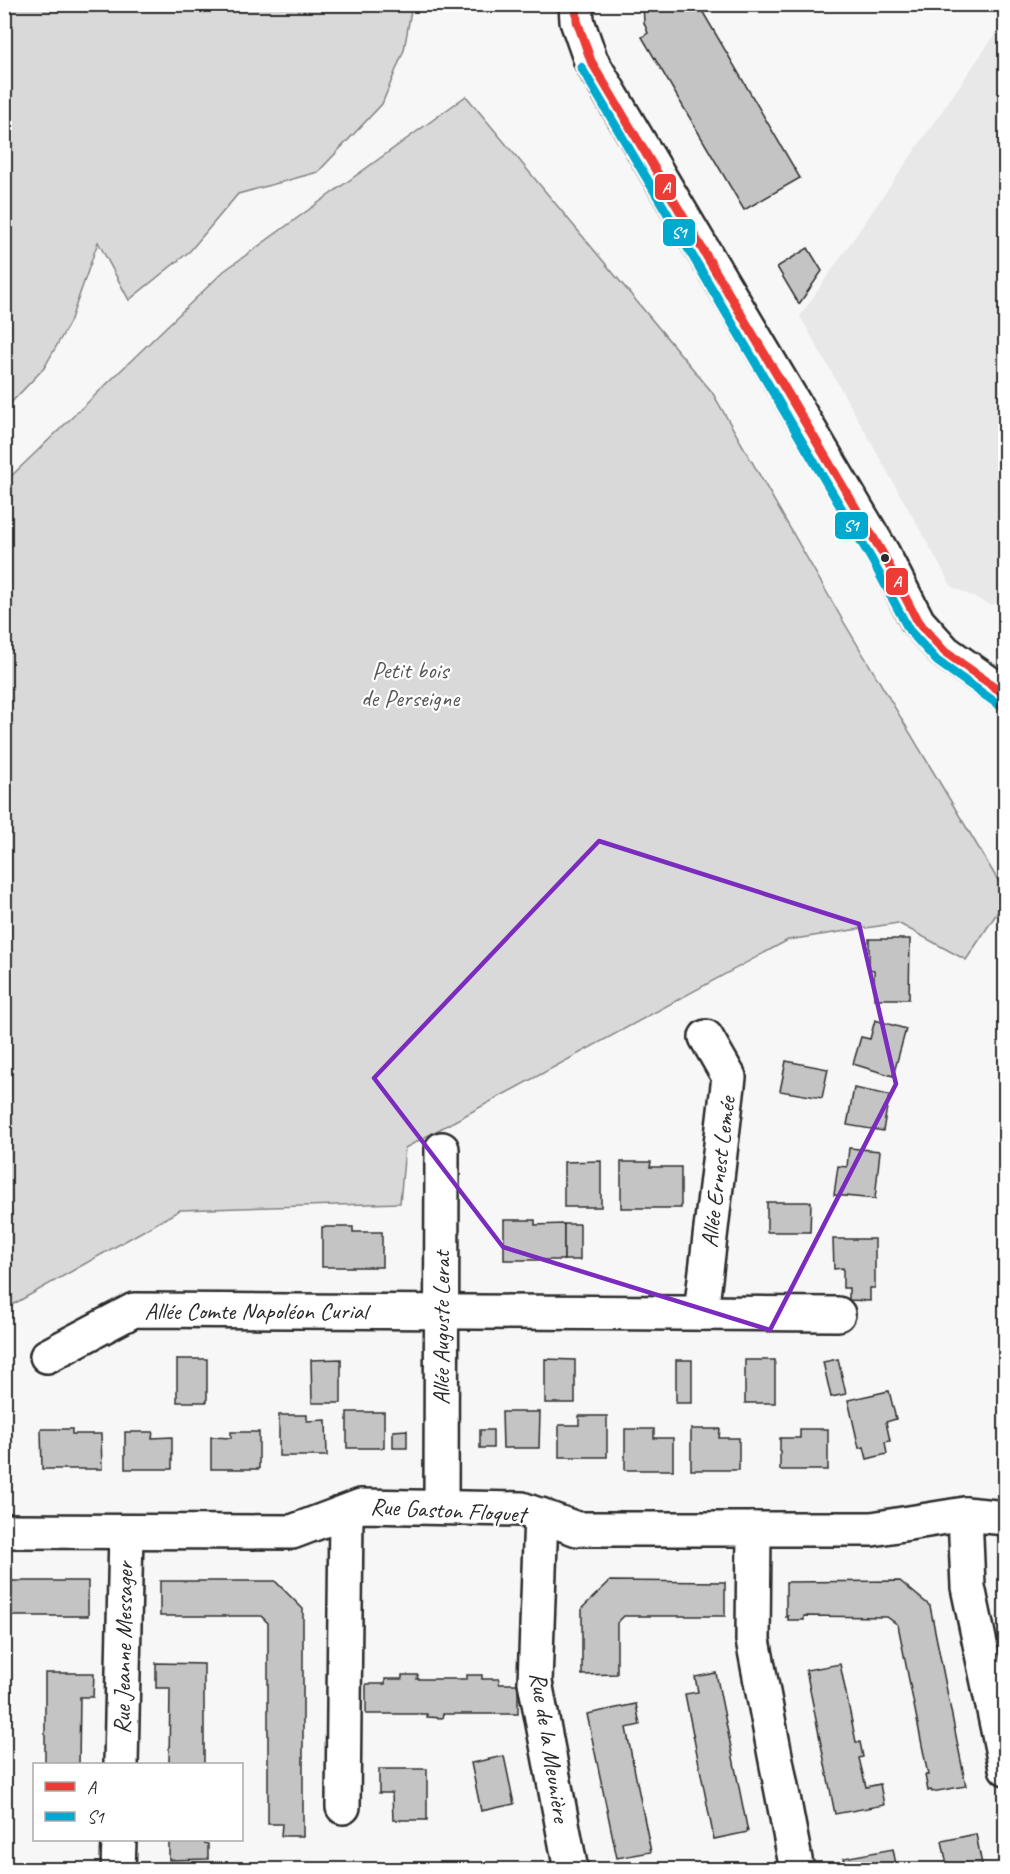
<svg xmlns="http://www.w3.org/2000/svg" width="1010" height="1874" font-family="Caveat,sans-serif">
<style>
.built{fill:#e8e8e8}
.green{fill:#d9d9d9;stroke:#828282;stroke-width:1.5}
.building{fill:#c4c4c4;stroke:#2b2b2b;stroke-width:1.5}
.lines{fill:none;stroke-linecap:round;stroke-linejoin:round}
.street-casing{stroke:#2b2b2b;stroke-width:38}
.street{stroke:#fff;stroke-width:33}
.bus-1-casing{stroke:#fff;stroke-width:14}
.bus-2-casing{stroke:#fff;stroke-width:14}
.bus-1{stroke:#ed3b36;stroke-width:9}
.bus-2{stroke:#00a9ce;stroke-width:9}
.marked{fill:none;stroke:#7b2cbf;stroke-width:4.5;stroke-linejoin:round}
.bus-dot{fill:#2b2b2b;stroke:#fff;stroke-width:2}
.labels{text-anchor:middle;dominant-baseline:central;stroke-width:4.5;stroke-linejoin:round;paint-order:stroke}
.park-label{font-size:24px;fill:#565656;stroke:#fff}
.street-label{font-size:24px;fill:#2b2b2b;stroke:#fff}
.line-badge{stroke:#fff;stroke-width:2}
.badge-label{font-size:16px;text-anchor:middle;font-weight:bold;fill:#fff}
</style>
<rect width="100%" height="100%" fill="#f7f7f7"/>
<filter id="ink" filterUnits="userSpaceOnUse"><feTurbulence type="fractalNoise" baseFrequency=".0167" numOctaves="2"/><feDisplacementMap in="SourceGraphic" scale="12" xChannelSelector="R" yChannelSelector="G"/><feConvolveMatrix kernelMatrix="1 2 1 2 8 2 1 2 1" color-interpolation-filters="sRGB"/></filter>
<g filter="url(#ink)">
<polygon class="built" points="1005,20 1006,598 991,605 952,587 800,316"/>
<g class="green">
<polygon points="5,4 412,4 412,5 404,50 382,104 318,172 238,194 190,251 129,300 98,242 70,322 44,368 5,409"/>
<polygon points="466,96 712,392 842,619 1005,892 1005,901 966,960 898,923 788,940 405,1148 400,1203 180,1210 5,1309 5,482 224,271"/>
</g>
<g class="building">
<polygon points="643,4 704,4 701,9 800,178 744,210 642,37 648,33 644,23"/>
<polygon points="808,248 822,271 799,304 777,267"/>
<polygon points="869,939 910,939 909,999 874,999 874,970 869,969"/>
<polygon points="875,1020 906,1029 893,1076 853,1064 861,1037 870,1039"/>
<polygon points="786,1061 828,1069 822,1098 780,1091"/>
<polygon points="854,1088 889,1095 883,1131 847,1125"/>
<polygon points="849,1148 880,1151 875,1199 834,1195 838,1166 847,1167"/>
<polygon points="601,1161 601,1207 564,1207 564,1162"/>
<polygon points="621,1162 651,1162 650,1167 681,1167 681,1208 621,1208"/>
<polygon points="767,1202 811,1202 810,1232 767,1232"/>
<polygon points="504,1220 535,1220 535,1225 564,1224 564,1260 504,1260"/>
<rect x="564" y="1224" width="16" height="36"/>
<polygon points="322,1227 353,1227 353,1232 382,1232 382,1267 322,1267"/>
<polygon points="833,1239 875,1239 875,1288 870,1288 870,1301 849,1300 849,1288 843,1288 843,1268 834,1269"/>
<rect x="177" y="1359" width="30" height="43"/>
<polygon points="341,1359 341,1403 312,1403 311,1360"/>
<polygon points="545,1359 575,1360 575,1403 545,1403"/>
<polygon points="838,1359 846,1394 831,1397 823,1362"/>
<rect x="676" y="1360" width="16" height="43"/>
<rect x="745" y="1360" width="30" height="43"/>
<polygon points="889,1391 896,1419 886,1422 890,1441 885,1442 887,1454 867,1459 864,1447 859,1448 848,1400"/>
<rect x="347" y="1412" width="37" height="36"/>
<polygon points="502,1412 540,1412 539,1448 503,1448"/>
<polygon points="279,1415 307,1415 307,1421 326,1420 327,1456 279,1456"/>
<polygon points="579,1416 607,1416 607,1457 559,1457 559,1425 579,1425"/>
<polygon points="41,1429 72,1429 72,1434 101,1434 102,1469 42,1469"/>
<polygon points="625,1429 654,1429 654,1438 673,1438 673,1470 625,1470"/>
<polygon points="691,1429 720,1429 719,1438 739,1438 739,1470 691,1470"/>
<polygon points="800,1429 828,1429 828,1470 780,1470 780,1438 800,1438"/>
<polygon points="407,1430 407,1448 393,1448 393,1431"/>
<rect x="480" y="1430" width="13" height="18"/>
<polygon points="125,1432 153,1432 152,1438 172,1437 172,1469 125,1469"/>
<polygon points="231,1432 259,1432 259,1469 211,1469 211,1437 231,1438"/>
<rect x="4" y="1581" width="84" height="35"/>
<polygon points="160,1581 275,1581 303,1609 303,1836 281,1836 282,1824 268,1824 268,1623 261,1616 160,1616"/>
<polygon points="610,1581 725,1582 725,1616 624,1616 617,1623 617,1674 582,1675 582,1608"/>
<polygon points="900,1581 930,1606 966,1786 932,1792 931,1790 928,1791 925,1775 928,1775 898,1625 887,1617 804,1616 804,1620 788,1620 788,1616 786,1617 786,1582"/>
<polygon points="156,1663 204,1664 204,1764 169,1764 170,1688 156,1688"/>
<polygon points="840,1664 856,1742 860,1742 863,1757 859,1758 866,1787 880,1784 884,1805 835,1814 806,1670"/>
<polygon points="45,1673 94,1673 93,1697 80,1697 79,1764 45,1764"/>
<polygon points="716,1673 748,1832 714,1839 685,1694 698,1692 695,1677"/>
<polygon points="402,1675 418,1675 417,1679 467,1679 467,1675 482,1675 482,1679 499,1679 499,1684 518,1684 518,1714 443,1714 442,1718 427,1717 427,1714 366,1714 366,1684 385,1684 385,1679 402,1679"/>
<polygon points="636,1704 640,1725 626,1728 651,1852 617,1858 587,1714"/>
<polygon points="504,1756 514,1804 481,1811 471,1763"/>
<polygon points="379,1769 427,1769 427,1820 393,1820 392,1793 379,1793"/>
<polygon points="976,1834 983,1870 948,1870 942,1841"/>
<polygon points="169,1840 204,1840 204,1843 208,1844 208,1859 169,1860"/>
<polygon points="893,1849 897,1870 847,1870 844,1858"/>
<polygon points="389,1864 392,1870 357,1870"/>
</g>
<g class="lines">
<defs>
<g id="street">
<polyline points="576,4 577,21 591,61 883,554 918,622 945,652 1006,695"/>
<polyline points="701,1313 729,1077 706,1037"/>
<polyline points="47,1356 134,1310 838,1314"/>
<polyline points="441,1507 442,1149"/>
<polyline points="541,1515 535,1682 571,1870"/>
<polyline points="1006,1518 965,1514 968,1587 1006,1768"/>
<polyline points="754,1529 753,1640 797,1870"/>
<polyline points="4,1531 292,1532 361,1506 522,1509 577,1529 872,1529 965,1514"/>
<polyline points="121,1764 126,1532"/>
<polyline points="343,1807 346,1512"/>
<polyline points="118,1870 119,1840"/>
</g>
</defs>
<use href="#street" class="street-casing"/>
<use href="#street" class="street"/>
<defs>
<polyline id="bus-1" points="576,4 577,21 591,61 883,554 918,622 945,652 1006,695"/>
<polyline id="bus-2" points="581,67 872,560 909,630 937,661 999,705"/>
</defs>
<use href="#bus-1" class="bus-1-casing"/>
<use href="#bus-2" class="bus-2-casing"/>
<use href="#bus-1" class="bus-1"/>
<use href="#bus-2" class="bus-2"/>
</g>
</g>
<path class="marked" d="M 599,841 L 859,924 L 896,1084 L 770,1330 L 503,1247 L 374,1078 Z"/>
<circle class="bus-dot" cx="885" cy="558" r="5"/>
<g class="labels">
<g class="park-label">
<text x="410" y="670">Petit bois<tspan x="410" dy="28">de Perseigne</tspan></text>
</g>
<g class="street-label">
<text transform="translate(718 1172) rotate(-83)">Allée Ernest Lemée</text>
<text x="256" y="1311">Allée Comte Napoléon Curial</text>
<text transform="translate(441 1328) rotate(-90)">Allée Auguste Lerat</text>
<text transform="translate(448 1510) rotate(3)">Rue Gaston Floquet</text>
<text transform="translate(123 1648) rotate(-89)">Rue Jeanne Messager</text>
<text transform="translate(550 1747) rotate(81)">Rue de la Meunière</text>
</g>
</g>
<g class="line-badge">
<rect x="654" y="173" width="23" height="28" rx="6" fill="#ed3b36"/>
<rect x="662" y="218" width="34" height="29" rx="6" fill="#00a9ce"/>
<rect x="834" y="511" width="35" height="29" rx="6" fill="#00a9ce"/>
<rect x="885" y="567" width="24" height="29" rx="6" fill="#ed3b36"/>
</g>
<g class="badge-label">
<text x="666" y="193">A</text>
<text x="679" y="238">S1</text>
<text x="851" y="531">S1</text>
<text x="897" y="587">A</text>
</g>
<rect width="1010" height="1874" fill="none" stroke="#fff" stroke-width="24"/>
<rect x="12" y="12" width="986" height="1850" fill="none" stroke="#2b2b2b" stroke-width="2" filter="url(#ink)"/>
<rect x="33" y="1763" width="210" height="78" fill="#ffffff" stroke="#aaaaaa" stroke-width="1.5"/>
<rect x="45" y="1782" width="30" height="9" fill="#ed3b36" stroke="#aaaaaa" stroke-width="1.5"/>
<text x="87" y="1793" font-size="18" fill="#2b2b2b">A</text>
<rect x="45" y="1812" width="30" height="9" fill="#00a9ce" stroke="#aaaaaa" stroke-width="1.5"/>
<text x="87" y="1823" font-size="18" fill="#2b2b2b">S1</text>
</svg>
